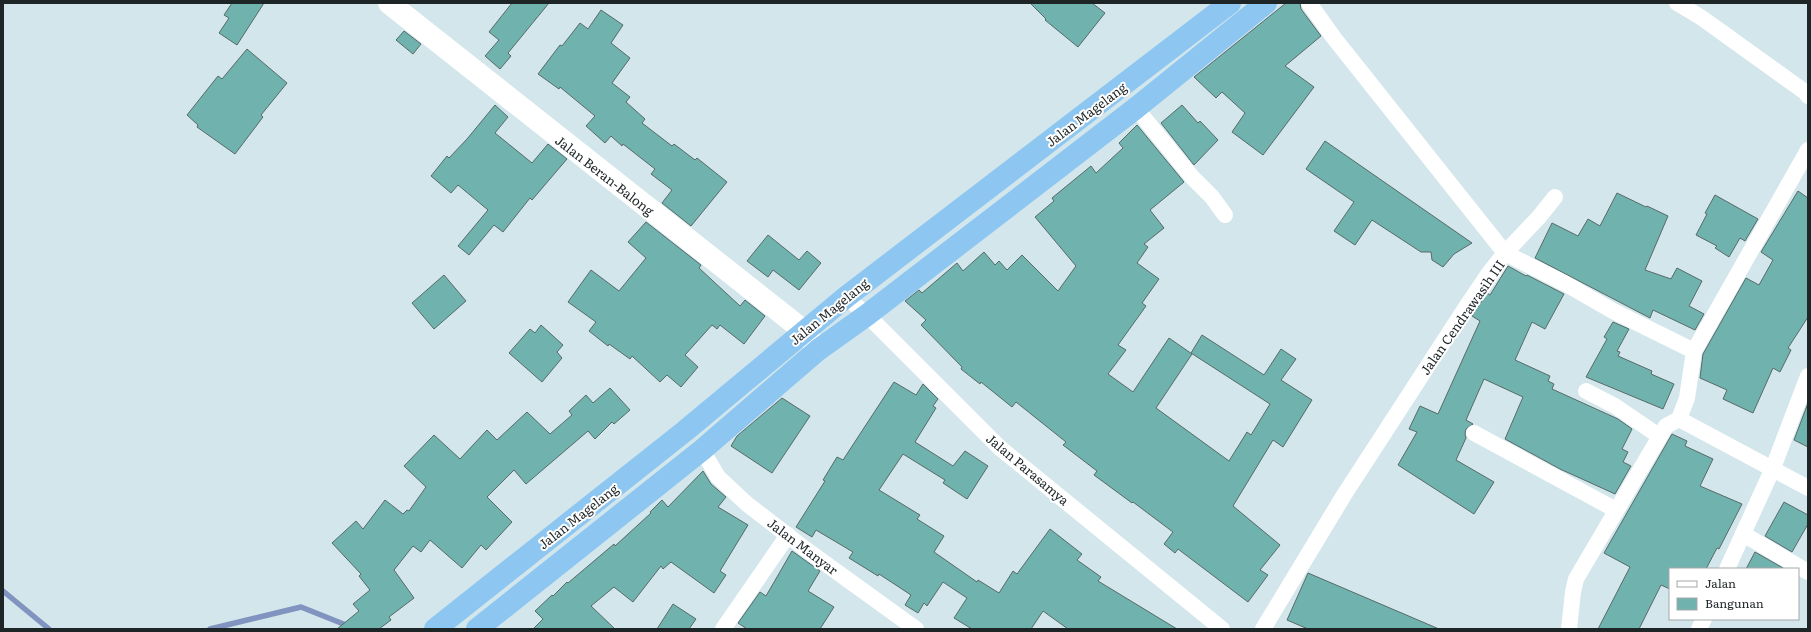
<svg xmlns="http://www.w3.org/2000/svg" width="1811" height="632" font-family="Literata,serif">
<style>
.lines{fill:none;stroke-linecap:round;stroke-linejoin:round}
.stream{stroke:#8193bf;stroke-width:5.5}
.building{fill:#70b3ae;stroke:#576a68}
.street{stroke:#fff;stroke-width:16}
.secondary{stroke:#fff;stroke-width:22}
.highway{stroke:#8cc6f1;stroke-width:22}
.labels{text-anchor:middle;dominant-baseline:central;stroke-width:4;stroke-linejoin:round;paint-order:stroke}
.street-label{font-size:13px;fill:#1e2527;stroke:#fff}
</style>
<rect width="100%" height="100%" fill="#d2e6eb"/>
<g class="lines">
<g class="stream">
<polyline points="3,591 49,629"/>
<polyline points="210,629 301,607 356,629"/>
</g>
</g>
<g class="building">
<polygon points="232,3 264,3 237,45 219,33 229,18 224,15"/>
<polygon points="512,3 549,3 508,53 511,56 500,69 485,56 499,40 489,32"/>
<polygon points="1030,3 1092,3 1105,13 1078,47 1045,20 1046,19"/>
<polygon points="1286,3 1300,3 1301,9 1321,36 1285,66 1314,87 1263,155 1232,132 1245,113 1222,92 1216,98 1194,77"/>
<polygon points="601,10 623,25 611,43 630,58 612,83 630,97 626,102 645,119 642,123 672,146 674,144 695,160 697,158 727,182 691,226 662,203 672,190 651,174 655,169 623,144 622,146 611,136 605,143 586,126 595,116 560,87 559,89 538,74 560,45 562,46 580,23 588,29"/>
<polygon points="404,31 421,44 413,54 396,40"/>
<polygon points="247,49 287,83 261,115 263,117 235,154 197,127 198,125 187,115 218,76 222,79"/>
<polygon points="495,105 508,117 495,133 532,163 548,144 567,159 532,200 530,198 503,232 494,225 469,255 458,246 488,210 458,185 451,193 431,176 447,156 449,158 467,139"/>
<polygon points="1182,105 1198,123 1200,121 1218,140 1194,165 1161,123"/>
<polygon points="1137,125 1184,182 1150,210 1164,228 1144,244 1148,247 1137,263 1159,279 1142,303 1146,306 1118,345 1126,350 1108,374 1133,392 1169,338 1192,354 1156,408 1229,461 1247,432 1251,435 1270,404 1191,353 1202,335 1264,375 1281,349 1296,359 1281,380 1312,400 1283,447 1273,440 1233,506 1280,545 1260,570 1268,575 1248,602 1178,549 1175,553 1164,544 1173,532 1133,502 1132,503 1094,475 1097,471 1063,445 1066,442 1016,402 1012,407 981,382 980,384 961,369 962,367 921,325 926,320 905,301 919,290 922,293 957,263 963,271 984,252 995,265 999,261 1007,270 1022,255 1058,291 1076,266 1035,217 1054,201 1052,198 1091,166 1096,173 1123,148 1119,143"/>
<polygon points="1325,141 1472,243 1454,254 1443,267 1432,260 1431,252 1421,252 1372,220 1355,245 1334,231 1354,202 1306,169"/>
<polygon points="1798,191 1808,198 1808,317 1788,348 1791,350 1780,372 1773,368 1753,413 1723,399 1727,390 1700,378 1703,354 1746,278 1759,285 1773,260 1761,252"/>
<polygon points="1617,193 1646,207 1647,206 1668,216 1645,270 1671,279 1677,268 1702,281 1689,306 1704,314 1695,330 1653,310 1650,318 1535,258 1552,223 1578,236 1588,219 1600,226"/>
<polygon points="1715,195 1758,219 1745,241 1740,238 1729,257 1715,248 1717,246 1696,235 1707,214 1705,213"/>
<polygon points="646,222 701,265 699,268 740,306 745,300 765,316 744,344 720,325 717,329 712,325 685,355 698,367 681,387 667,375 660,382 632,356 630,359 609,344 608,346 589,331 596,322 568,302 591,270 619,291 646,258 628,242"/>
<polygon points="768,235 799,260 807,251 821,263 799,290 773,270 768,277 747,261"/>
<polygon points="1508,266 1526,276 1527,275 1564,294 1545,329 1532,322 1515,360 1550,376 1548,381 1554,384 1552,389 1618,419 1632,429 1622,449 1628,452 1623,462 1631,466 1615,494 1560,469 1505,439 1523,397 1484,379 1466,420 1473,424 1466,429 1465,434 1466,438 1456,460 1494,482 1474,514 1398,465 1417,432 1409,429 1420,406 1438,414 1480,321 1472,316 1487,293 1490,295"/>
<polygon points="444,275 466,301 434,329 412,303"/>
<polygon points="1613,322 1629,329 1617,351 1620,352 1618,356 1652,371 1651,374 1674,384 1663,409 1586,377 1607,339 1604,337"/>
<polygon points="541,325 563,345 557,352 562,358 542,382 509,353 530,329 535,333"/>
<polygon points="894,382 916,395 923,384 938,399 933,406 936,408 915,442 953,466 965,451 988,466 967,499 943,483 945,480 903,454 879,490 920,515 917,519 944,536 934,552 977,582 978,580 999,593 1013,571 1017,574 1050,529 1082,554 1077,560 1101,577 1098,581 1177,629 1068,629 1043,611 1031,629 972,629 954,618 967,598 943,582 927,606 924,603 918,613 905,605 911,595 879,574 878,576 849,558 853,552 816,530 812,537 796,527 825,481 823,480 837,457 843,460"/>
<polygon points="610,388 630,410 614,424 612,422 595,439 588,431 526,484 514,470 487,497 512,522 486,550 481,545 462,568 430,540 421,552 413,546 394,570 414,598 389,617 391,620 379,629 337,629 359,611 353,604 370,590 359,576 361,574 332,543 356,521 363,529 385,500 403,514 407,510 409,511 426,487 404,466 434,435 460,459 487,430 497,440 527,412 550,434 572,415 569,411 586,395 593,403"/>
<polygon points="782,398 810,416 772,473 731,446 737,436"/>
<polygon points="1808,403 1808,447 1794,440"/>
<polygon points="1672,434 1687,441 1685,446 1713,459 1700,486 1742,504 1719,549 1717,548 1706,569 1670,569 1670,589 1661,585 1639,629 1598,629 1630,567 1604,553"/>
<polygon points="703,471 711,484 726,497 718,507 748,525 720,571 726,575 714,593 671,562 663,569 661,566 633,602 614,587 591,606 615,629 533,629 543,619 535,611 552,595 553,596 567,582 568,583 614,544 615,546 651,513 650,512 662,500 668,507"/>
<polygon points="1784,502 1808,515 1808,524 1792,552 1765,536"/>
<polygon points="792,551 820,571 808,591 834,607 820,629 747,629 738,623 760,592 766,596"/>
<polygon points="1755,552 1783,568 1782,569 1746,569"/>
<polygon points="1308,573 1439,629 1308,629 1287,620"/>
<polygon points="673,604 696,619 689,629 657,629"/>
</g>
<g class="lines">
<g class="street">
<polyline points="1677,3 1702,18 1805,92 1808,96"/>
<polyline points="1136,108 1192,177 1212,197 1225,215"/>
<polyline points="1555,197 1539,217 1505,253 1566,284 1613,311 1694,351"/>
<polyline points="846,297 867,315 1000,448 1222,629"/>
<polyline points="1586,391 1615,406 1659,436"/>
<polyline points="1679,419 1808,488"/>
<polyline points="1474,433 1616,510"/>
<polyline points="702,450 718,477 747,504 808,551 916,629"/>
<polyline points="1743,534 1808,572"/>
<polyline points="1727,569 1773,468 1808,376"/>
<polyline points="723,629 788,535"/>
<polyline points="1263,629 1344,495 1466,307 1489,273 1505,253 1334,38 1309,3"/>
<polyline points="1569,629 1573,592 1576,579 1666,426 1679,419 1687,398 1694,351 1808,150"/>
<polyline points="1699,629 1704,619"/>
</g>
<polyline class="secondary" points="389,3 804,331 816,347"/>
<g class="highway">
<polyline points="435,629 685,431 846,297 1230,3"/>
<polyline points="477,629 702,450 818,350 867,315 1136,108 1266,3"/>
</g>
</g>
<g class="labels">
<g class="street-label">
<text transform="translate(1086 114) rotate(-37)">Jalan Magelang</text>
<text transform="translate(605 175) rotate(38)">Jalan Beran-Balong</text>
<text transform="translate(829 311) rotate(-39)">Jalan Magelang</text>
<text transform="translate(1462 317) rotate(-55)">Jalan Cendrawasih III</text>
<text transform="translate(1028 469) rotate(40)">Jalan Parasamya</text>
<text transform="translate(578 516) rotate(-38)">Jalan Magelang</text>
<text transform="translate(803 546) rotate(37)">Jalan Manyar</text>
</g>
</g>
<rect width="1811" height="632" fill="none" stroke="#1e2527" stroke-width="8"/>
<rect x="1669" y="568" width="130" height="52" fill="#ffffff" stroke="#a5a8a9"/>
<rect x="1677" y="581" width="20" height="6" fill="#ffffff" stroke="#a5a8a9"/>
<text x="1705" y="588" font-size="12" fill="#1e2527">Jalan</text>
<rect x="1677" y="598" width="20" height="12" fill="#70b3ae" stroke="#a5a8a9"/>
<text x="1705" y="608" font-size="12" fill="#1e2527">Bangunan</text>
</svg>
